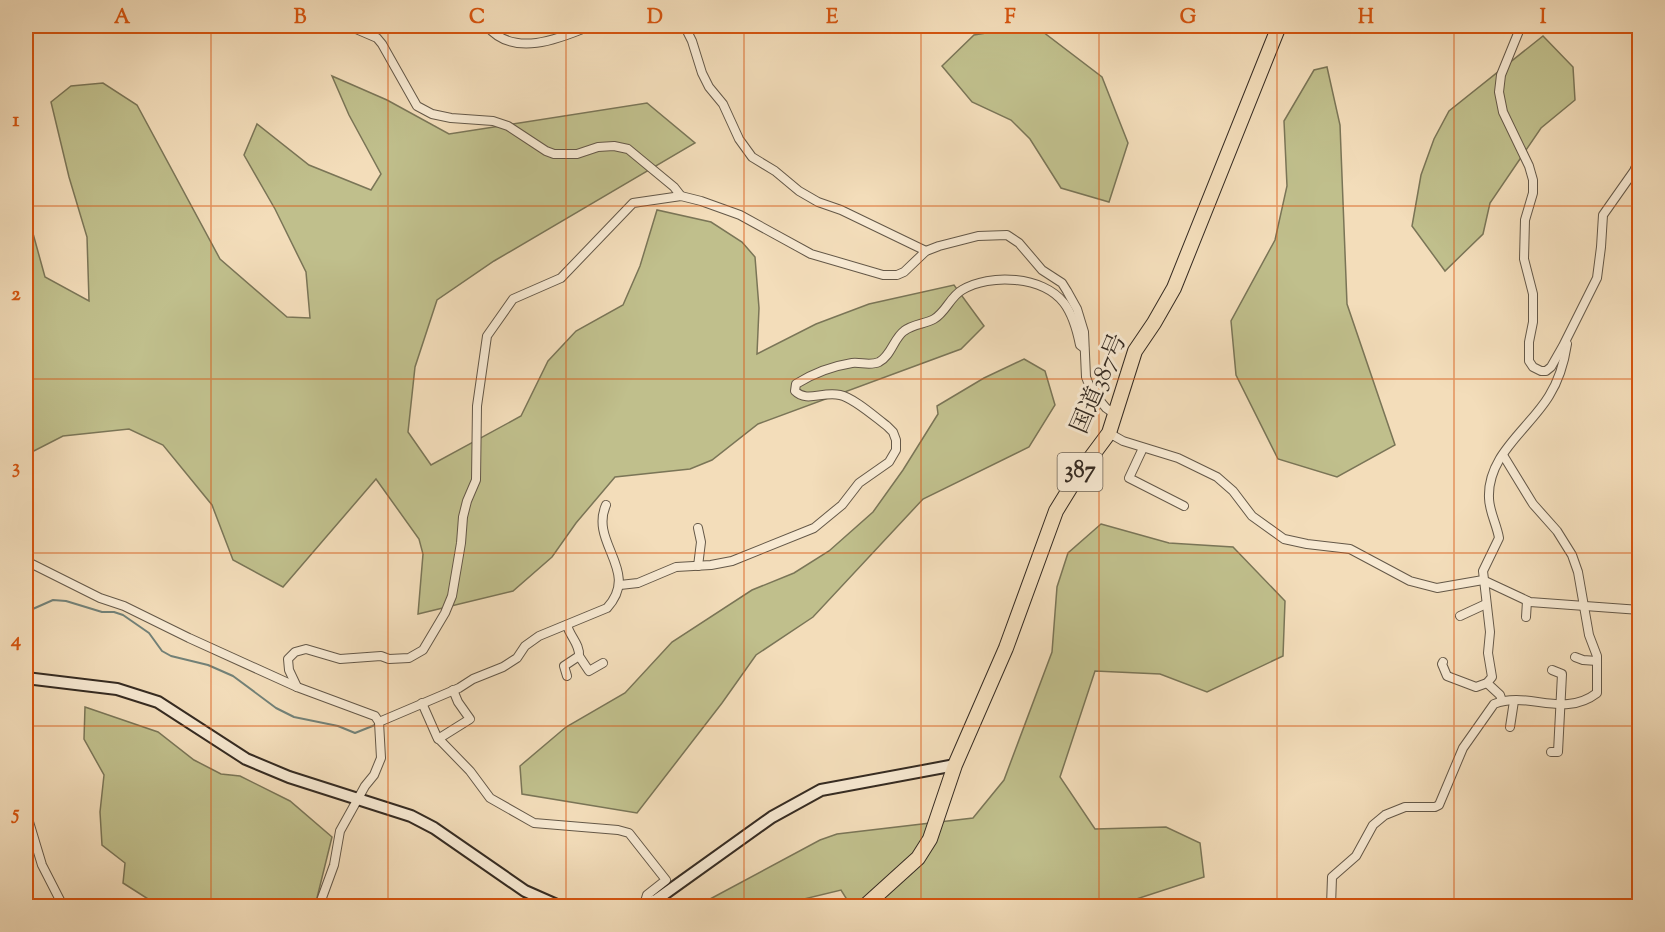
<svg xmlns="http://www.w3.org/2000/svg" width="1665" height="932" font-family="'Sorts Mill Goudy','Noto Serif JP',serif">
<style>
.green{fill:#c0bf8c;stroke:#7a7557;stroke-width:1.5}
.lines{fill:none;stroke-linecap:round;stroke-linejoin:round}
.stream{stroke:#728178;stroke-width:2}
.street-casing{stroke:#645848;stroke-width:10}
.secondary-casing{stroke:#352b22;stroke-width:14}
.highway-casing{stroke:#352b22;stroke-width:16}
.street{stroke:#f7e9d2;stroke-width:8}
.secondary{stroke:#f7e9d2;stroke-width:10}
.highway{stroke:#f3ddba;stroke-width:14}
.grid{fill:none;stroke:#d6540e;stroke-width:1.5;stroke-opacity:0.55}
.labels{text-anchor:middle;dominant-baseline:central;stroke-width:6;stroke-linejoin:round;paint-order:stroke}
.shield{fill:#f7e9d2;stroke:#6f6457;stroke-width:1.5}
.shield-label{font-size:22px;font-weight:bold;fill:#352b22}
.street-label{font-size:24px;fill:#352b22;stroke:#f7e9d2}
.neatline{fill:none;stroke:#d6540e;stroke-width:2}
.grid-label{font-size:20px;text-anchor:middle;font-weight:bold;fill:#d6540e}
</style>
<rect width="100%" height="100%" fill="#f3ddba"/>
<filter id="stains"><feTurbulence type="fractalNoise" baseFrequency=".00333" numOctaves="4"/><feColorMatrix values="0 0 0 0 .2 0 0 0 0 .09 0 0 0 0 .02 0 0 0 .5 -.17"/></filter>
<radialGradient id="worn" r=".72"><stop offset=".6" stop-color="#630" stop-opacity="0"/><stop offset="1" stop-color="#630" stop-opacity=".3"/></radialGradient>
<g class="green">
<polygon points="1010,29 1043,32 1102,77 1128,143 1109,202 1061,188 1030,139 1011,120 972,102 942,66 974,35"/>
<polygon points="1543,36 1573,67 1575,100 1541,128 1490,203 1483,234 1445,271 1412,226 1421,175 1434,139 1449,111"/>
<polygon points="1327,67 1340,125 1347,304 1395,445 1337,477 1278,459 1236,375 1231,321 1275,240 1287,186 1284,121 1314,70"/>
<polygon points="332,76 387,100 449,134 647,103 695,143 494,261 437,300 415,367 408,432 431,465 521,416 548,361 576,331 623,305 640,266 657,210 711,222 742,242 755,257 759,308 757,354 816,324 869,304 954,285 984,326 961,349 758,424 712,460 690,469 615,477 576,523 552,557 513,591 418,614 423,554 419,539 376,479 283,587 233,560 212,505 163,445 129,429 63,436 26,455 26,208 45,277 89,301 87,237 69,177 51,102 71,86 103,83 137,105 220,259 287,317 310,318 306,272 275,209 244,155 257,124 309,165 371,190 381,174 349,115"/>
<polygon points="1024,359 1045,371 1055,405 1029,447 923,499 813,617 756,655 722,703 637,813 522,794 520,766 566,727 625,693 672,642 752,590 794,573 829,551 873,512 903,470 938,414 937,406 984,378"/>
<polygon points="1101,524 1169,543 1233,547 1285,601 1283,656 1207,692 1160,674 1095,671 1060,777 1095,829 1166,827 1200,843 1204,877 1115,906 851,906 841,890 775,906 697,906 820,840 837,834 973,818 1004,780 1052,652 1057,587 1068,553"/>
<polygon points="85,707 158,732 194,760 221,774 240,776 290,801 332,837 315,906 159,906 123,883 125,863 102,845 100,812 104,775 84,739"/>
</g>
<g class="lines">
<polyline class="stream" points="26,612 53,600 66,601 102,612 114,612 123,615 149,633 162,651 171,656 208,665 233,676 276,708 294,717 338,726 355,733 375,725"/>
<defs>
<g id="street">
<polyline points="349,26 377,38 382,44 417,106 432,114 451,118 493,121 508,126 546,151 554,154 577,154 598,147 614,146 628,149 674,187 681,196"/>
<path d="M 487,26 C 513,58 559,39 590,26"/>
<polyline points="682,26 687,31 692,41 702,73 709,87 723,104 739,139 752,157 775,171 799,191 818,202 841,210 926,251"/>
<polyline points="1521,26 1501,75 1499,92 1503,112 1529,166 1533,180 1533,193 1525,220 1524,259 1533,294 1533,322 1529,342 1529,361 1533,367 1541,371 1546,371 1551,367 1563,346 1597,278 1601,247 1603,215 1634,171 1640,157"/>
<polyline points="26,28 58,26"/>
<polyline points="1109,433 1123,441 1178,458 1217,477 1233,491 1252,516 1284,539 1307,544 1350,549 1410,581 1437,588 1483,580 1530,602 1640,610"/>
<polyline points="1143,448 1129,478 1184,506"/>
<polyline points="698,528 701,542 698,566"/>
<polyline points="26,561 100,598 124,606 189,638 297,687 375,716 379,722 381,758 374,775 365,786 340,831 334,865 319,906"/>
<path d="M 620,585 L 638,583 L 676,567 L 711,565 L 732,561 L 814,528 L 842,505 L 859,483 L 889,462 L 896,450 L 896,440 L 893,432 L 887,426 C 875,417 854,398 840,395 C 822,391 807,403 795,391 L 796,384 C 812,374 833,366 852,363 C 861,362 870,366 879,362 C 891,356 894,338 904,331 C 913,324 925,324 934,319 C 946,312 950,297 962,290 C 990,273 1043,276 1064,303 C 1073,315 1077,330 1080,345 L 1084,348"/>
<polyline points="1460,616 1486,604"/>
<polyline points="1526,617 1527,601"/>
<path d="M 567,625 C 570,637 580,644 579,656 L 564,666 L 567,676"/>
<polyline points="579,656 589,671 603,663"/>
<polyline points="1575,657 1583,660 1597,661"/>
<path d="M 1443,662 L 1442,664 L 1447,676 L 1476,687 L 1487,683 L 1492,677 L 1488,653 L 1490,632 L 1483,571 L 1499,538 C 1497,525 1489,511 1489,498 C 1487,455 1529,429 1549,396 C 1559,380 1564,364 1567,344"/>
<polyline points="1487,683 1500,695 1502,701"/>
<polyline points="297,687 289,670 288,659 295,652 306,649 340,659 381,656 389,659 409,658 423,650 445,613 452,596 461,543 463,517 467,501 476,480 477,406 487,336 513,299 561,278 633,203 681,196 701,201 740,215 811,254 883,275 897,275 904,272 926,251 939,246 978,236 1007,235 1019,243 1042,270 1062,283 1067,291 1077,309 1084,332 1086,377 1091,390 1106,408 1116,415"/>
<polyline points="422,703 437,737 470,771 490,798 534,823 618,830 629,833 666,880 647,895 644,905"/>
<path d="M 379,722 L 459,688 L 473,679 L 503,667 L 517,658 L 525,646 L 539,636 L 607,608 C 641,571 589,543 606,505"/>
<polyline points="1510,727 1514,701"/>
<polyline points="438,739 470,719 458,702 453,690"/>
<polyline points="1551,752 1558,752 1562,674 1552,670"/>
<polyline points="26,812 42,865 63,906"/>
<path d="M 1331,906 L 1332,877 L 1356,856 L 1373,825 L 1385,815 L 1405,807 L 1435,807 L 1439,805 L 1463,748 L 1494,704 C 1528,690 1563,719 1597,693 L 1597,656 L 1589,635 L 1578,572 L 1572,555 L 1557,531 L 1533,504 L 1503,455"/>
</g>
<g id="secondary">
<polyline points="26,678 117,689 158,702 246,759 289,777 411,816 434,828 525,891 559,906"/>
<polyline points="640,906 656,900 772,817 821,790 955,765"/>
</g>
<polyline id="highway" points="865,906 918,858 930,839 955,765 1006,648 1056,511 1080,472 1109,433 1135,351 1154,323 1174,288 1279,26"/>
</defs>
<use href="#street" class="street-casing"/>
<use href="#secondary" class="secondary-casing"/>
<use href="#highway" class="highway-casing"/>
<use href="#street" class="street"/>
<use href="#secondary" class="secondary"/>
<use href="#highway" class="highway"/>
</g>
<path class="grid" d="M 211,26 L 211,906M 388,26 L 388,906M 566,26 L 566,906M 744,26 L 744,906M 921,26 L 921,906M 1099,26 L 1099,906M 1277,26 L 1277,906M 1454,26 L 1454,906M 26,206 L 1640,206M 26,379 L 1640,379M 26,553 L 1640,553M 26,726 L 1640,726"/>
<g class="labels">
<rect class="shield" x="1057.5" y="453" width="45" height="38" rx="4.5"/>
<g class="shield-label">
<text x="1080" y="472">387</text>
</g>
<g class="street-label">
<text transform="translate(1100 384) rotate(-67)">国道387号</text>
</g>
</g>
<rect width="1665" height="932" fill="none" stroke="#f3ddba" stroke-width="66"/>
<rect x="33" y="33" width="1599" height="866" class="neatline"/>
<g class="grid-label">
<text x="122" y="23">A</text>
<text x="300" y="23">B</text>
<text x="477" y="23">C</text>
<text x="655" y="23">D</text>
<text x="832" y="23">E</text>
<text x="1010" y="23">F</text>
<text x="1188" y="23">G</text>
<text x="1366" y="23">H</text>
<text x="1543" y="23">I</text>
<text x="16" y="126">1</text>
<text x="16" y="300">2</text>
<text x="16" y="473">3</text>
<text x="16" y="646">4</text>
<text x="16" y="819">5</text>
</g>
<rect width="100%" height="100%" filter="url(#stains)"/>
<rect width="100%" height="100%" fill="url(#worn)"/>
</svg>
